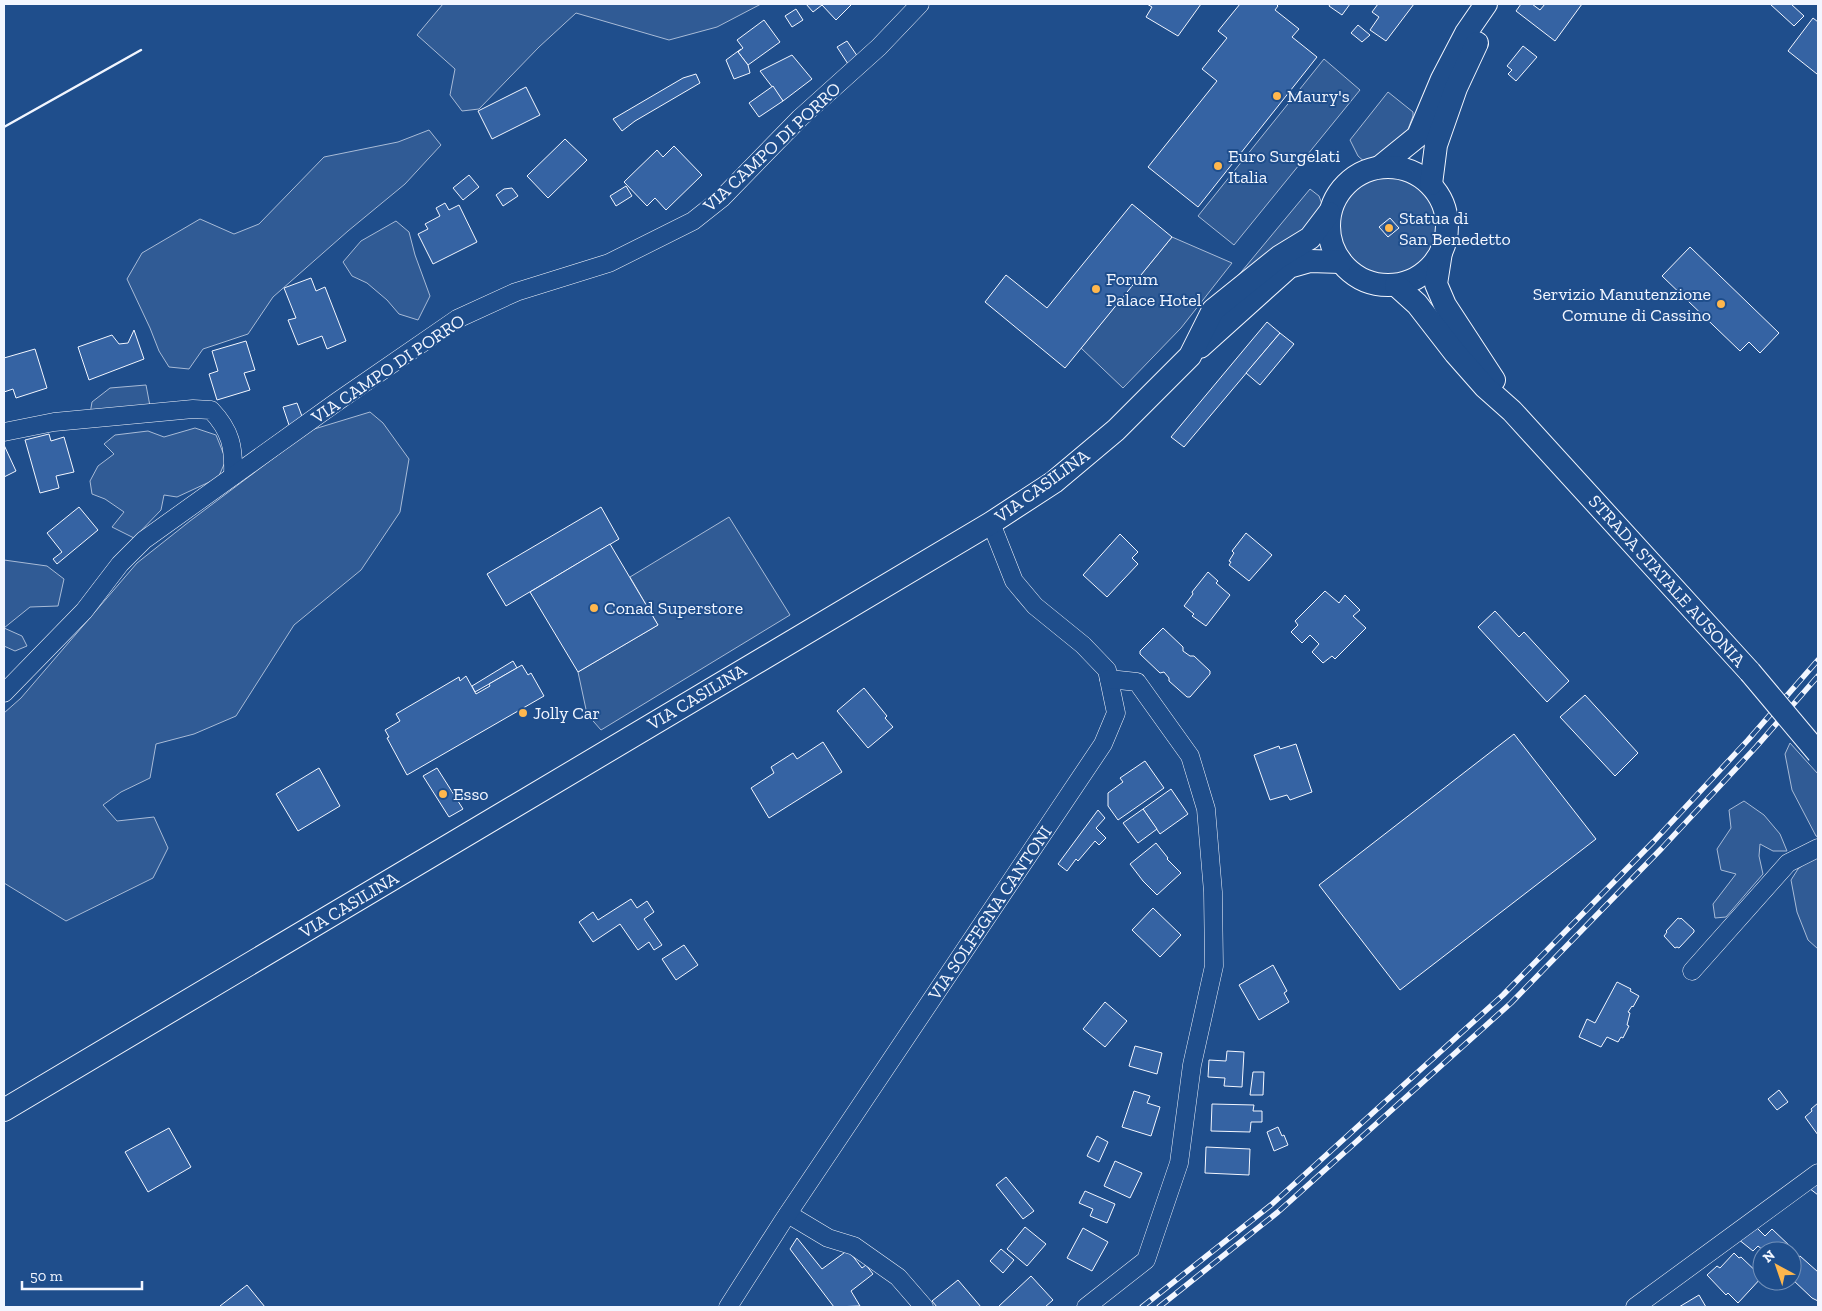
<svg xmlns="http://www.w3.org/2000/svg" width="1822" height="1311" font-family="'Zilla Slab',serif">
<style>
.built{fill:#305b95;stroke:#a8bbd7}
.building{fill:#3563a3;stroke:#f2f6ff}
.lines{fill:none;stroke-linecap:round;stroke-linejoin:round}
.minor-casing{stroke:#f2f6ff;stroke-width:19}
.major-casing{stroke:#f2f6ff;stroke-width:24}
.minor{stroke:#1f4e8c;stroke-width:18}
.major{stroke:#1f4e8c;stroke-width:22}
.rail-casing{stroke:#f2f6ff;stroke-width:5.5}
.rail{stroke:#1f4e8c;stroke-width:4;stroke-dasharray:11;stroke-linecap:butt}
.major-bridge-casing{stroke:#f2f6ff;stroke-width:24;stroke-linecap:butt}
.major-bridge{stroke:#1f4e8c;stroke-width:22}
.wall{stroke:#f2f6ff;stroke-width:2.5}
.poi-dot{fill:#ffb74d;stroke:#1f4e8c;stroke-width:2}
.labels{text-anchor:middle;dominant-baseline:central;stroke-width:4;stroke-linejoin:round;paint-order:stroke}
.poi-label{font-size:18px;fill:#f2f6ff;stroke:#1f4e8c;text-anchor:start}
.street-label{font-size:18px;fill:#f2f6ff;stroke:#1f4e8c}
</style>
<rect width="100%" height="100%" fill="#1f4e8c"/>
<g class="built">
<polygon points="443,4 761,4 717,27 669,40 576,13 539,47 479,109 462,111 450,95 455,69 417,35"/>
<polygon points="1324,59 1360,90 1234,245 1198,216"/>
<polygon points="1388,92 1413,112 1413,116 1407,132 1384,159 1367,164 1358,156 1350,140"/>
<polygon points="429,130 441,145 405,184 348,231 273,297 248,334 203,349 189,369 169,367 159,351 150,328 127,279 142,253 200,219 234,234 259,224 324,157 398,142"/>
<circle cx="1390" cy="227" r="52"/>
<polygon points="1310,189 1319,196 1322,204 1321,216 1218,300"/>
<polygon points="396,221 409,232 415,255 430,296 418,320 399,314 387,300 367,283 352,276 343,262 361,241"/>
<polygon points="1172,237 1232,263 1181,328 1123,388 1081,348"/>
<polygon points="146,385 150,406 90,414 92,402 110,388"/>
<polygon points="370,412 383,423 409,459 400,512 361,570 294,625 236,716 194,734 156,744 150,778 121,792 103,805 117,821 154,817 168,848 153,878 66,921 4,883 4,713 21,698 137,563 190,521 311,430"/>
<polygon points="195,428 216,435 226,460 218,478 177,497 164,495 161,510 134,538 112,527 124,512 105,499 92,494 90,481 98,466 114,454 104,444 115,435 148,431 164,437"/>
<polygon points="729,517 790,615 601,730 587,714 578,672 658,625 630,577"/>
<polygon points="4,560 47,566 64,579 58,606 30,607 4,628"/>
<polygon points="4,628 22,636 27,646 15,651 4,646"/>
<polygon points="1790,743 1818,774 1818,837 1816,836 1792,790 1785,754"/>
<polygon points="1744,801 1764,815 1780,834 1787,851 1773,851 1760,844 1759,856 1763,874 1726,917 1715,918 1713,904 1736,874 1721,870 1717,849 1731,828 1729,810"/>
<polygon points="1817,853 1818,854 1818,949 1808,940 1797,912 1791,880 1798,869"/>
</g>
<g class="building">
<polygon points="806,4 852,4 836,20 822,5 813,12"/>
<polygon points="1147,4 1201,4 1178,36 1146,17 1152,7"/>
<polygon points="1240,4 1276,4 1278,6 1275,10 1299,29 1292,37 1317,57 1198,207 1148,167 1217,81 1202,69 1227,38 1218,31"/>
<polygon points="1330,4 1350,4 1342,15 1329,6"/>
<polygon points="1378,4 1414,4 1386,41 1370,30 1379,17 1372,12"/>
<polygon points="1521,4 1532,4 1540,10 1545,4 1582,4 1555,41 1516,11"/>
<polygon points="1770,4 1791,4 1804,16 1794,26"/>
<polygon points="796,9 803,20 792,27 785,16"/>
<polygon points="1813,18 1818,22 1818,71 1817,74 1788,51"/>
<polygon points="764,20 780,42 748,65 738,52 743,48 737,40"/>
<polygon points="1358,25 1370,35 1362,42 1351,33"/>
<polygon points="847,41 860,60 850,67 837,47"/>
<polygon points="1523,46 1537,57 1516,81 1508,74 1512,70 1507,66"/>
<polygon points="741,49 738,52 748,65 750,73 734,79 726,60"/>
<polygon points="792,55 812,79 783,101 760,71"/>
<polygon points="696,74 700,83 635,121 622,131 613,119 683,78"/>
<polygon points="773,86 783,101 759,117 749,103"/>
<polygon points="526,87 540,115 492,139 478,111"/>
<polygon points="565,139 587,160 548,198 527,176"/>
<polygon points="674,146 702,175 666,210 655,198 647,206 624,182 657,150 663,157"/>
<polygon points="469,175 479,187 463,200 453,188"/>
<polygon points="626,186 632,196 616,206 610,196"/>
<polygon points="512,188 518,196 503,206 496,195 504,189"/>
<polygon points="445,203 449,210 459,205 477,242 433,264 418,234 428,229 425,224 440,216 436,208"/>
<polygon points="1132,204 1172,237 1065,368 985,302 1006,275 1047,308"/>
<polygon points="1390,218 1399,228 1388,237 1379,227"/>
<polygon points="1690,247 1779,333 1760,353 1749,342 1740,351 1662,276"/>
<polygon points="311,278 316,291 325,287 346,341 327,349 322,336 298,345 288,320 296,318 284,288"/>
<polygon points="1267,322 1280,333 1184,447 1171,437"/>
<polygon points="134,330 144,359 89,380 78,347 112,335 119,344 128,343"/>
<polygon points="1280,333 1294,344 1260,385 1246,373"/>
<polygon points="246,341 255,370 244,373 250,390 217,400 209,374 218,371 212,351"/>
<polygon points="35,349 47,388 16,398 13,389 4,392 4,358"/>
<polygon points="297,403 303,419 290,428 283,407"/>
<polygon points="49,434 51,441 64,437 74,472 56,476 59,488 40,493 25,440"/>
<polygon points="4,445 16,471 4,477"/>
<polygon points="79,507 98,530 57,564 53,559 62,552 47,533"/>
<polygon points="601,507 619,539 506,606 487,574"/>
<polygon points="1246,533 1272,555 1249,581 1229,565 1231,562 1229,561 1234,553 1232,551"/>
<polygon points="1120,534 1138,552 1132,558 1138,564 1107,597 1083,575"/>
<polygon points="610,544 658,625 578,672 530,592"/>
<polygon points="1208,572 1218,581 1216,583 1230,595 1206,626 1192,616 1194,614 1184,606 1193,594 1192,592"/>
<polygon points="1325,591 1339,603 1345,595 1360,610 1353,616 1366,628 1335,659 1332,656 1323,663 1312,652 1319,644 1310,635 1302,643 1291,632 1298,625 1295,621"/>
<polygon points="1495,611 1519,637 1524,632 1569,681 1547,702 1478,627"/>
<polygon points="1163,628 1183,647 1183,651 1190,656 1194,656 1210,671 1210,674 1190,697 1187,697 1169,681 1169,678 1164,672 1160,673 1140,654 1140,651"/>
<polygon points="513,661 517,668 475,692 472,686"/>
<polygon points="522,665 528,675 531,673 544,696 407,775 387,738 389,737 385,730 400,721 396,714 459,677 460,681 466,676 476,694 490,686 489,684"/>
<polygon points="864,688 887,716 885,718 893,727 868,748 837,711"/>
<polygon points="1585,695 1638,753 1615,776 1560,717"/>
<polygon points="1514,734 1596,839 1400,990 1319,885"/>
<polygon points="823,742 842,772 769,818 751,788 774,773 771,767 793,753 797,759"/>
<polygon points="1296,744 1312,792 1290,800 1287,795 1270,800 1254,755 1279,746 1280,749"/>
<polygon points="1145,761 1164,788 1118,820 1108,806 1108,793 1123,782 1120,778"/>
<polygon points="319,768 340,806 298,831 276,794"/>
<polygon points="437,768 463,809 449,817 423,776"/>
<polygon points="1171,789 1188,814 1160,834 1143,809"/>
<polygon points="1143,809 1157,829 1138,843 1123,823"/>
<polygon points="1098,810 1105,818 1096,828 1106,838 1099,845 1095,841 1078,861 1076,859 1067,871 1058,864"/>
<polygon points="1156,843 1168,858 1167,859 1181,873 1157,895 1143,881 1130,864"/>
<polygon points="631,899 637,908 647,901 654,912 644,919 662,945 654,950 649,942 638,950 620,924 593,942 579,922 593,912 598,920"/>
<polygon points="1153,908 1181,935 1160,957 1132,930"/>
<polygon points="1678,918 1680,919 1681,918 1694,930 1694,932 1679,948 1677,947 1675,948 1664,936 1667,932 1666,931"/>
<polygon points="684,945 698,965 676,980 662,959"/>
<polygon points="1273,965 1287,991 1284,993 1289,1002 1259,1020 1239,985"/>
<polygon points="1617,982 1631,989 1630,991 1639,996 1633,1007 1632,1006 1628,1012 1630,1013 1627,1025 1629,1026 1623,1038 1621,1037 1618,1042 1607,1037 1601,1047 1579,1037 1587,1019 1595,1023"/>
<polygon points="1105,1002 1127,1021 1105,1047 1083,1029"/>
<polygon points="1135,1046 1162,1053 1157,1074 1129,1066"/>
<polygon points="1227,1051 1244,1052 1242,1087 1224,1086 1225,1078 1208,1077 1209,1060 1226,1061"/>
<polygon points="1253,1072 1264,1072 1263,1095 1250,1095"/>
<polygon points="1779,1090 1788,1102 1777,1110 1768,1099"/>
<polygon points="1134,1091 1150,1096 1147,1103 1160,1107 1151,1136 1122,1127"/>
<polygon points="1818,1103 1818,1135 1805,1117 1812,1111 1811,1109"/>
<polygon points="1212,1104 1254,1105 1253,1111 1262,1111 1262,1122 1251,1122 1250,1132 1211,1131"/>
<polygon points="1278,1127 1282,1136 1284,1135 1288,1145 1274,1151 1267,1132"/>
<polygon points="169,1128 191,1167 148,1192 125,1152"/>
<polygon points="1097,1136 1108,1142 1099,1162 1087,1156"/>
<polygon points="1206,1147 1250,1149 1249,1175 1205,1173"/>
<polygon points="1115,1161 1142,1173 1130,1198 1104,1186"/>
<polygon points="1006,1177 1034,1211 1023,1219 996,1185"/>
<polygon points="1818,1181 1818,1195 1809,1188"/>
<polygon points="1085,1191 1115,1204 1107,1223 1090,1216 1093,1209 1079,1203"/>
<polygon points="1025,1227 1046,1244 1027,1266 1007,1249"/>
<polygon points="1756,1227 1765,1236 1772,1229 1792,1248 1789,1251 1764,1251 1758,1246 1753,1251 1738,1239"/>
<polygon points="1083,1228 1108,1242 1092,1271 1067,1258"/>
<polygon points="797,1238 822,1269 848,1250 862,1268 866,1265 873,1274 851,1291 860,1306 834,1307 790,1249"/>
<polygon points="1001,1249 1014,1260 1003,1273 990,1261"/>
<polygon points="1734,1253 1739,1258 1741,1257 1762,1277 1738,1303 1728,1293 1726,1295 1707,1275 1717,1266 1720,1268"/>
<polygon points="1793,1255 1797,1258 1800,1256 1818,1272 1818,1301 1812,1298 1792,1279 1792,1256"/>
<polygon points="1031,1276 1053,1300 1045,1307 998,1307"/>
<polygon points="958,1280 981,1307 937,1307 932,1301"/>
<polygon points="247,1285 265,1307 221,1307 220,1306"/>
<polygon points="1699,1295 1706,1307 1679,1307"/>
</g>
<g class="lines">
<defs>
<g id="minor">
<path d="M 4,432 L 54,422 L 193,409 L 211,410 C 231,431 234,447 233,476"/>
<polyline points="4,693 84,611 120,564 144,540 338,401 457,319 516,292 609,263 693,221 722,198 800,118 879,47 920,4"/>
<polyline points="1692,971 1788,863 1818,848"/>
<polyline points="788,1214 828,1238 854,1246 898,1277 924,1307"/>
<polyline points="728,1307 783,1221 1103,744 1116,713 1107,670 1083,645 1035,606 1014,581 991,523"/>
<polyline points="1086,1307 1146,1260 1179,1163 1192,1065 1214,966 1213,892 1206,809 1190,756 1137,682 1109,679"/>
<polyline points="1635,1307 1818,1173"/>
</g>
<g id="major">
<polyline points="1381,166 1418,136 1442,79 1466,33 1486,4"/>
<circle cx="1388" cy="226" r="59"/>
<polyline points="1431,184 1436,145 1456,88 1477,43"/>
<polyline points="1441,252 1436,284 1445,305 1494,380"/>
<polyline points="1396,285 1417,304 1455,353 1485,387 1512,411 1750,672"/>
<polyline points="1200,347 1289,267 1310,261 1341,262"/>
<polyline points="4,1110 991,523 1054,482 1116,430 1190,356 1213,310 1279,257 1310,238 1329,213"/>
</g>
</defs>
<use href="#minor" class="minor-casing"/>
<use href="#major" class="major-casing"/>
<use href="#minor" class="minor"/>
<use href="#major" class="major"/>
<defs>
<g id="rail">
<polyline points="1142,1307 1271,1205 1503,995 1654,841 1748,740 1818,660"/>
<polyline points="1159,1307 1278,1212 1511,1003 1662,848 1756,747 1818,676"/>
</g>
</defs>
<use href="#rail" class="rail-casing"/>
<use href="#rail" class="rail"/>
<defs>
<polyline id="major-bridge" points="1750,672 1818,753"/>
</defs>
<use href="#major-bridge" class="major-bridge-casing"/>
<use href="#major-bridge" class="major-bridge"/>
<polyline class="wall" points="4,127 141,50"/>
</g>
<g class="poi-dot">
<circle cx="1277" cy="96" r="5"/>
<circle cx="1218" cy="166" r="5"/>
<circle cx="1389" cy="228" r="5"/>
<circle cx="1096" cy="289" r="5"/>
<circle cx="1721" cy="304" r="5"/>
<circle cx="594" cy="608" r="5"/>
<circle cx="523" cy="713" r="5"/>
<circle cx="443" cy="794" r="5"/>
</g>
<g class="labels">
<g class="poi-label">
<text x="1287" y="96">Maury's</text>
<text x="1228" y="156">Euro Surgelati<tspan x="1228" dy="21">Italia</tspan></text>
<text x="1399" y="218">Statua di<tspan x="1399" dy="21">San Benedetto</tspan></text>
<text x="1106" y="279">Forum<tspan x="1106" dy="21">Palace Hotel</tspan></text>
<text x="1711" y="294" text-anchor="end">Servizio Manutenzione<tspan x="1711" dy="21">Comune di Cassino</tspan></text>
<text x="604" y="608">Conad Superstore</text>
<text x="533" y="713">Jolly Car</text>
<text x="453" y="794">Esso</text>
</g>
<g class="street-label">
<text transform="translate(772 147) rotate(-43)">VIA CAMPO DI PORRO</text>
<text transform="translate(388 369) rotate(-34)">VIA CAMPO DI PORRO</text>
<text transform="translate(1042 486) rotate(-36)">VIA CASILINA</text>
<text transform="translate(1667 581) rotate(48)">STRADA STATALE AUSONIA</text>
<text transform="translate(697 697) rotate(-31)">VIA CASILINA</text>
<text transform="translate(349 905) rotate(-31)">VIA CASILINA</text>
<text transform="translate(990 913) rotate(-56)">VIA SOLFEGNA CANTONI</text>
</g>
</g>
<rect width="1822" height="1311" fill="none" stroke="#f2f6ff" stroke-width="10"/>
<g transform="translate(1777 1266) rotate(320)"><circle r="24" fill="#1f4e8c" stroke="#7391ba"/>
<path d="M0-4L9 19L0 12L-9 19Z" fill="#ffb74d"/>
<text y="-8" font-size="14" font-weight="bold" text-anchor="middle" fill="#f2f6ff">N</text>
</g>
<path d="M22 1281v8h120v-8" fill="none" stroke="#f2f6ff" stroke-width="2.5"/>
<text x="30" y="1281" font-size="15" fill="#f2f6ff" stroke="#1f4e8c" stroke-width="4" paint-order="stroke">50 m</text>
</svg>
